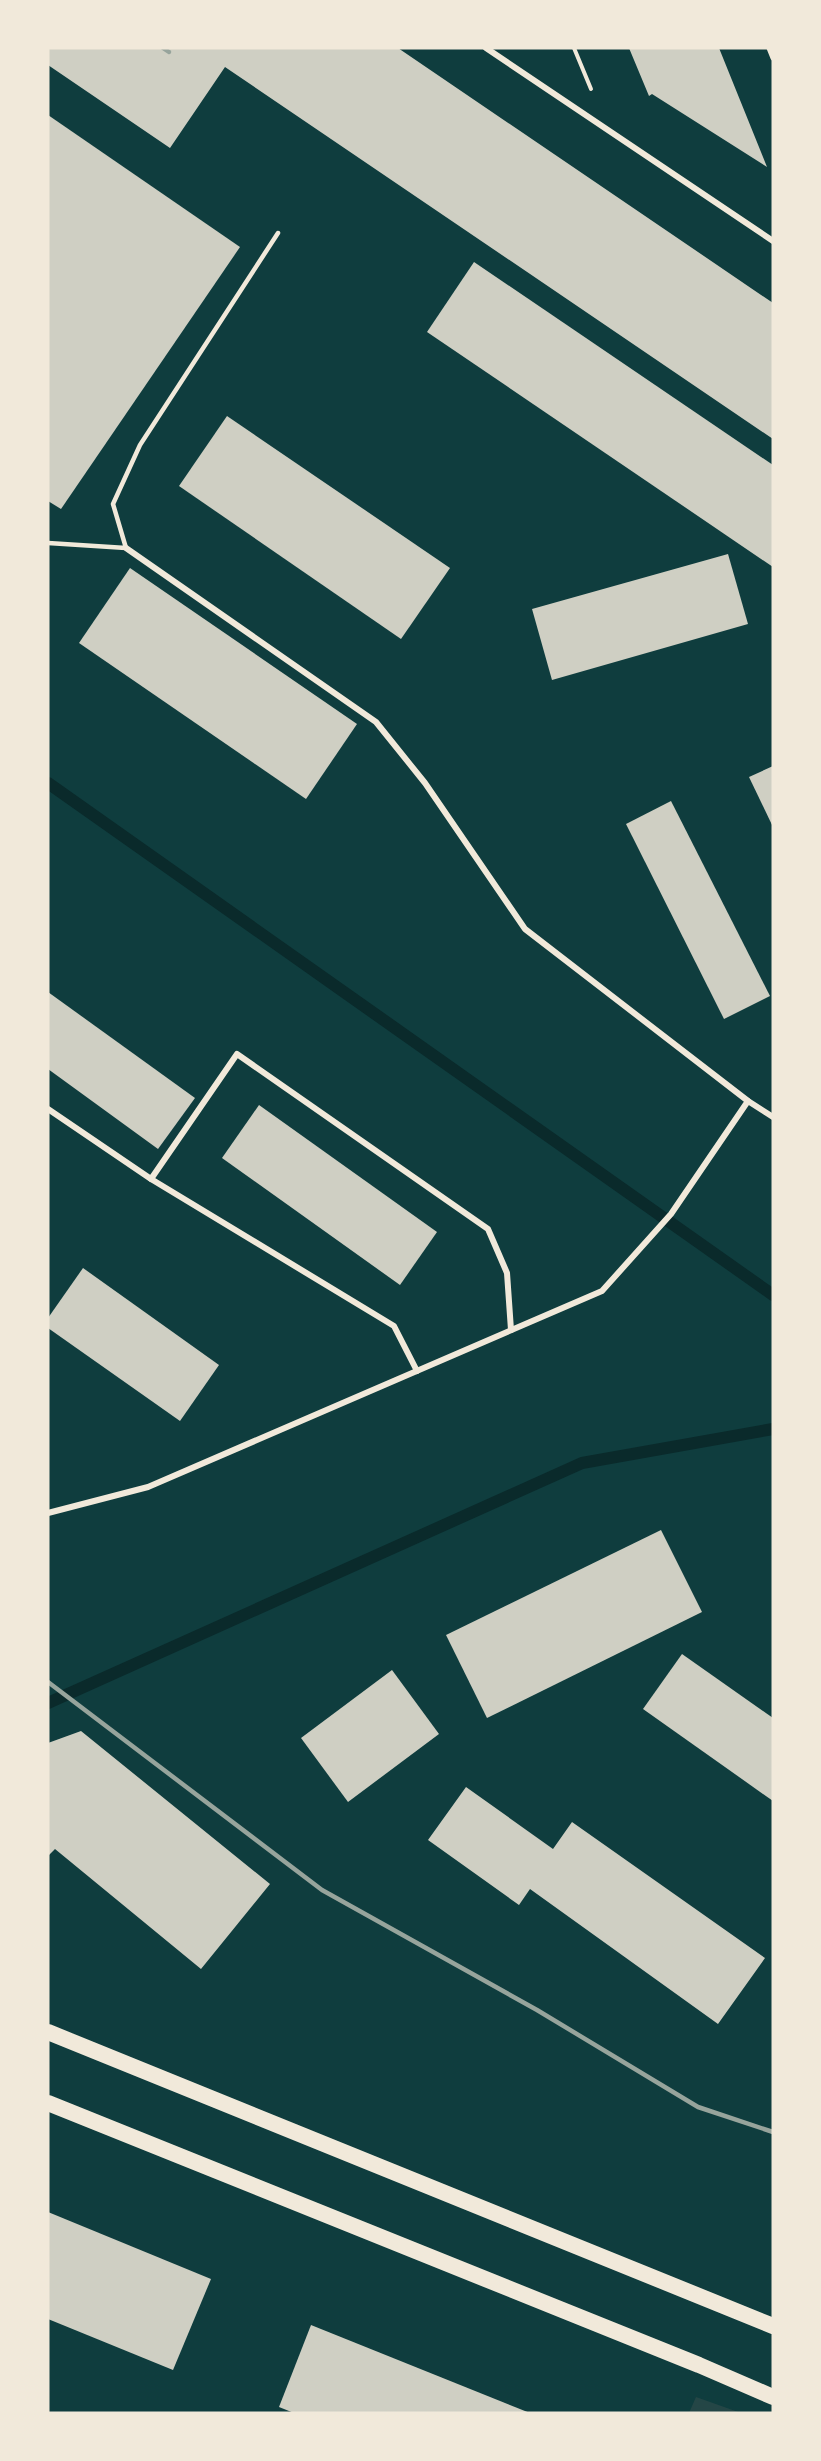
<svg xmlns="http://www.w3.org/2000/svg" width="821" height="2461" font-family="Barlow,sans-serif">
<style>
.green{fill:#244646}
.lines{fill:none;stroke-linecap:round;stroke-linejoin:round}
.stream{stroke:#0a2a2b;stroke-width:12}
.building{fill:#cfcfc3}
.path{stroke:#f1e9da;stroke-width:4}
.service{stroke:#f1e9da;stroke-width:4.5}
.pedestrian{stroke:#f1e9da;stroke-width:5}
.minor{stroke:#f1e9da;stroke-width:6}
.trunk{stroke:#f1e9da;stroke-width:16}
.rail{stroke:#97a49c;stroke-width:4.5}
</style>
<rect width="100%" height="100%" fill="#0f3d3e"/>
<polygon class="green" points="696,2397 741,2413 689,2413"/>
<g class="lines">
<g class="stream">
<polyline points="48,783 773,1295"/>
<polyline points="48,1703 582,1463 773,1429"/>
</g>
</g>
<g class="building">
<polygon points="48,48 398,48 773,303 773,439 225,67 170,148 48,65"/>
<polygon points="629,48 719,48 767,167 652,94 649,96"/>
<polygon points="48,115 240,247 61,509 48,501"/>
<polygon points="474,262 773,465 773,567 427,332"/>
<polygon points="227,416 450,568 401,639 179,486"/>
<polygon points="728,554 748,624 552,680 532,609"/>
<polygon points="130,568 357,724 306,799 79,643"/>
<polygon points="773,766 773,827 749,777"/>
<polygon points="671,801 770,996 724,1019 626,824"/>
<polygon points="48,992 195,1098 158,1149 48,1069"/>
<polygon points="259,1105 437,1232 400,1285 222,1158"/>
<polygon points="83,1268 219,1365 180,1421 48,1328 48,1318"/>
<polygon points="661,1530 702,1612 487,1718 446,1635"/>
<polygon points="682,1654 773,1718 773,1801 643,1709"/>
<polygon points="392,1670 439,1734 348,1802 301,1738"/>
<polygon points="81,1731 270,1884 201,1969 55,1849 48,1856 48,1743"/>
<polygon points="466,1787 553,1849 572,1822 765,1958 718,2024 530,1889 519,1905 428,1840"/>
<polygon points="48,2212 211,2279 173,2370 48,2319"/>
<polygon points="311,2325 530,2413 294,2413 279,2407"/>
</g>
<g class="lines">
<polyline class="path" points="574,48 591,89"/>
<polyline class="service" points="48,543 126,548 113,504 140,445 278,233"/>
<polyline class="pedestrian" points="769,48 773,58"/>
<g class="minor">
<polyline points="486,48 773,241"/>
<polyline points="126,548 376,722 425,783 525,929 748,1101 773,1117"/>
<polyline points="48,1109 151,1179 237,1054 488,1229 507,1273 511,1330"/>
<polyline points="151,1179 394,1326 417,1371"/>
<polyline points="48,1513 148,1487 602,1291 671,1214 748,1101"/>
</g>
<g class="trunk">
<polyline points="48,2032 773,2326"/>
<polyline points="48,2103 699,2365 773,2397"/>
</g>
<g class="rail">
<polyline points="163,48 169,52"/>
<polyline points="48,1682 322,1890 537,2010 698,2107 773,2132"/>
</g>
</g>
<rect width="821" height="2461" fill="none" stroke="#f1e9da" stroke-width="99"/>
</svg>
